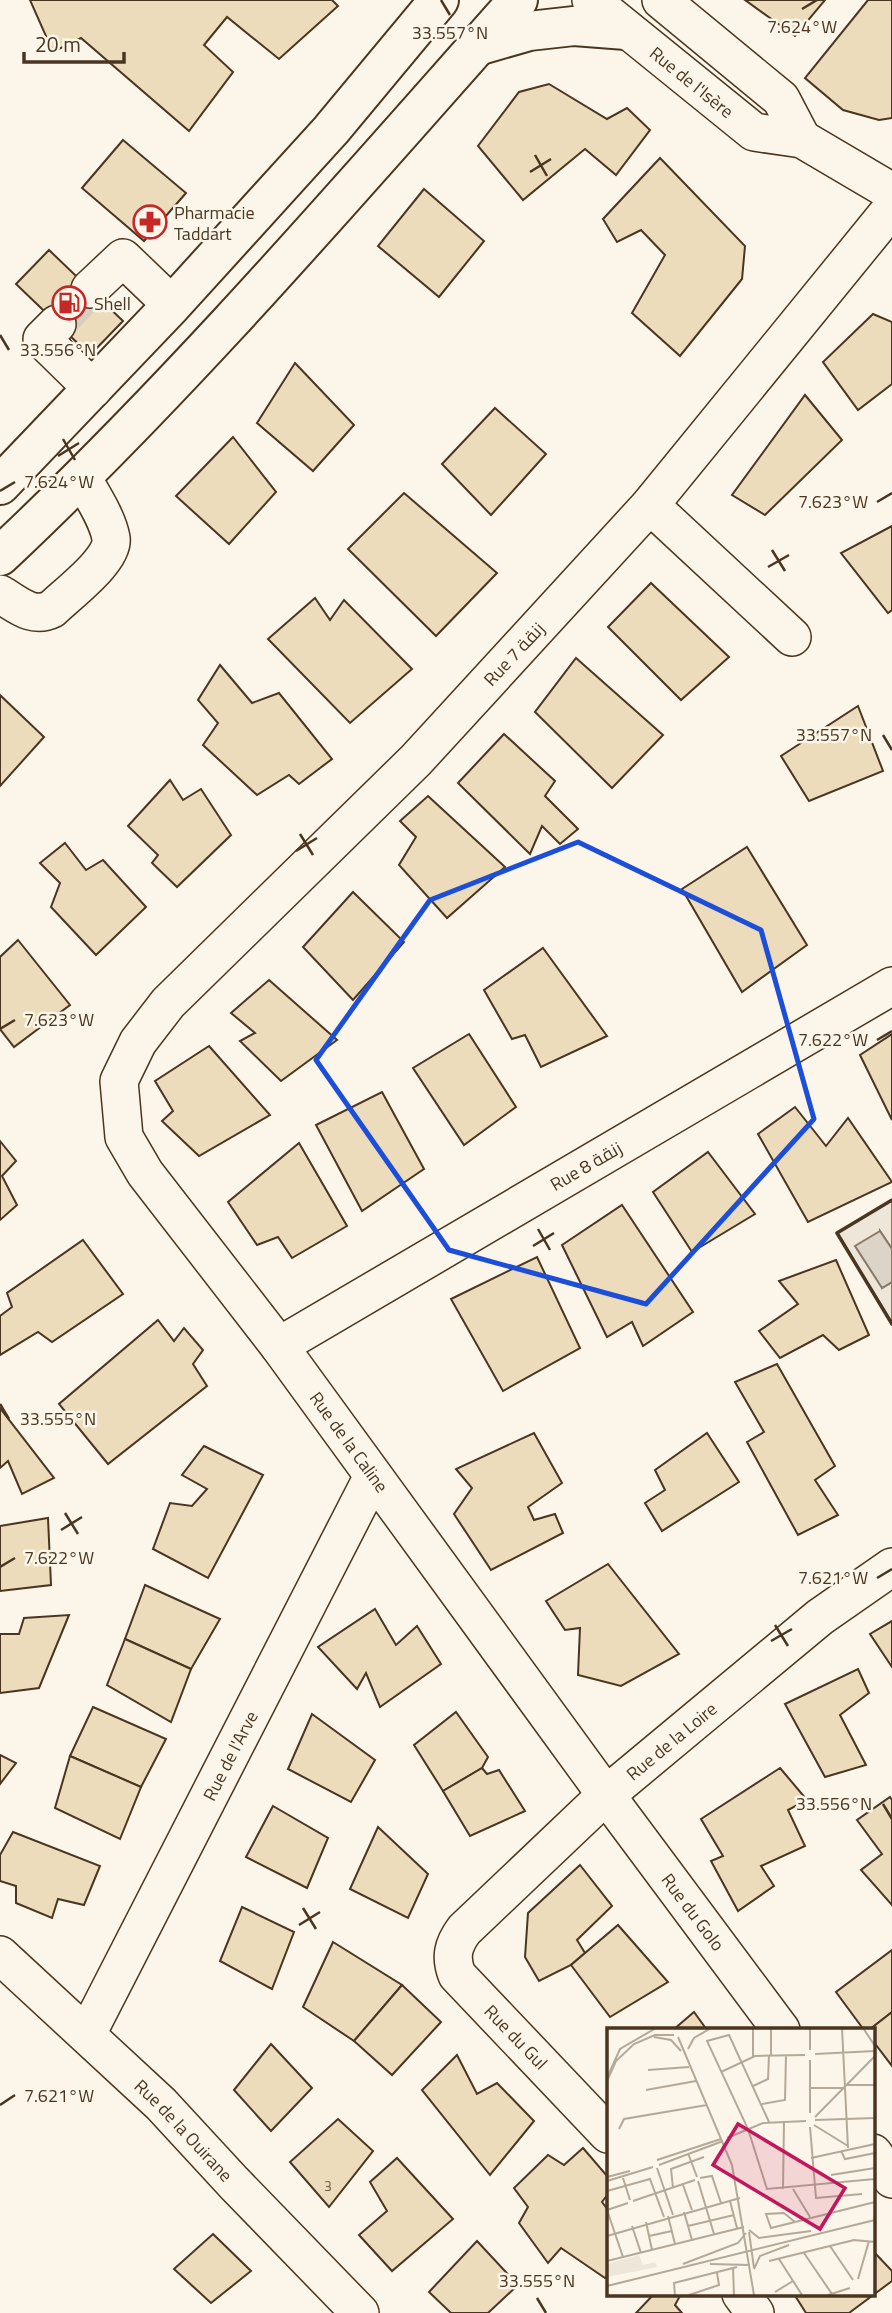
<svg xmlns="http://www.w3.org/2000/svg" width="892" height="2313" font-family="'Titillium Web',Cairo,sans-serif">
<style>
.green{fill:#ede6d9;stroke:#887966;stroke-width:2}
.water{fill:#dcd4c6;stroke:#887966;stroke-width:2}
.building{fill:#ecdcbc;stroke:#4a3520;stroke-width:2}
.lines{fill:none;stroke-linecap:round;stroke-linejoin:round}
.minor-tunnel{stroke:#d8cfc1;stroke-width:37;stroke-dasharray:37 18;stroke-linecap:butt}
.minor-casing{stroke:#4a3520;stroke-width:40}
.major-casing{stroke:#4a3520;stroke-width:42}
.minor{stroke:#fbf6e9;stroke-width:37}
.major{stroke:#fbf6e9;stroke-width:38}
.wall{stroke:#4a3520;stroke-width:3.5}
.marked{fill:none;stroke:#1d4ed8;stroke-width:5;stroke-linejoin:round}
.ticks{fill:none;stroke:#4a3520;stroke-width:2.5}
.labels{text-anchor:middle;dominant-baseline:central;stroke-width:5;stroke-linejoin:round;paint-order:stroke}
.number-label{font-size:14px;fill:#725f47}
.street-label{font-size:18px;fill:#4a3520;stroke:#fbf6e9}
.poi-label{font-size:18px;fill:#4a3520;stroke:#fbf6e9;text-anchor:start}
.inset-road{fill:none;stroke:#b4a999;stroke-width:2}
.view{fill:#c2185b;fill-opacity:0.15;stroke:#c2185b;stroke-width:3.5}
.inset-edge{fill:none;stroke:#4a3520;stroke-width:3.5}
.ticks-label{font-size:18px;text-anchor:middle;fill:#4a3520;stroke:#fbf6e9;stroke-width:5;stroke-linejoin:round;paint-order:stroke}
</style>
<rect width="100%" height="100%" fill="#fbf6e9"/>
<polygon class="green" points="892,1200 892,1249 880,1231 882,1288 892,1282 892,1324 837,1233"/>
<polygon class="water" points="880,1231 892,1249 892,1282 882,1288 855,1246"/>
<g class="building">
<polygon points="30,0 332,0 338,6 279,59 227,17 204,45 233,72 189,131 81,38 53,52"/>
<polygon points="745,0 825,0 795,36"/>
<polygon points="868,0 892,0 892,118 879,120 843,110 805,78"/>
<polygon points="549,84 607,119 627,108 650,130 616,175 585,149 523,200 478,146 519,92"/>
<polygon points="123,140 186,193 144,241 82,188"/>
<polygon points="660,158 745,246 742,279 680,356 632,313 665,255 641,230 617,242 603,219"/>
<polygon points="424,189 484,241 439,297 378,246"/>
<polygon points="49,250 123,321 90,355 16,284"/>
<polygon points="873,314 892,322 892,384 858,410 823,362"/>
<polygon points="295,363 354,425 313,471 257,423"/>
<polygon points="805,395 842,440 765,515 732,495"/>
<polygon points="495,408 546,454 491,515 442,464"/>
<polygon points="233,437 276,492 229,544 176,496"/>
<polygon points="404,493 497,573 436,636 348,549"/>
<polygon points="892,526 892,610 888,613 841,553"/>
<polygon points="651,583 729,657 681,700 608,627"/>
<polygon points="315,598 330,620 344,600 412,669 350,723 268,639"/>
<polygon points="576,658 663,735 612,788 535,712"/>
<polygon points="220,665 252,703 279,693 332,759 299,784 289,775 257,795 203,745 218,723 198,700"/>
<polygon points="0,695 44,737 0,786"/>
<polygon points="858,706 883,771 809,801 781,756"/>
<polygon points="504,734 555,781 545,796 578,829 560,844 542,826 530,854 458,783"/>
<polygon points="170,780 183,800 201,789 231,835 177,887 152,863 158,855 128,826"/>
<polygon points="428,796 505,867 447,918 399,865 416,837 400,821"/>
<polygon points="65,843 86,870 103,860 146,907 96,955 51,907 60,883 40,863"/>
<polygon points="747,847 807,945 742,992 682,889"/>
<polygon points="353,892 404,942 353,1000 303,947"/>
<polygon points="18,940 70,1005 14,1047 0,1029 0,957"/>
<polygon points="543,948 607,1036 541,1067 525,1035 512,1039 484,990"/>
<polygon points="269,980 337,1040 281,1081 240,1041 255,1033 231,1013"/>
<polygon points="469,1034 516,1107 464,1145 413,1068"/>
<polygon points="892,1034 892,1120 860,1055"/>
<polygon points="209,1046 270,1115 199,1156 162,1121 173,1111 155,1081"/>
<polygon points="382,1092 424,1169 362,1211 316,1125"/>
<polygon points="795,1107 826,1146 848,1118 892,1182 808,1222 758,1134"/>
<polygon points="0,1141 16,1161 2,1176 17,1205 0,1220"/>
<polygon points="299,1143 347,1226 292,1258 278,1237 257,1245 228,1202"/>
<polygon points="708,1152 755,1214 692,1252 653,1192"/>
<polygon points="622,1205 693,1312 643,1346 632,1322 607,1337 562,1245"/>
<polygon points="83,1240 123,1294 52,1342 38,1332 0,1355 0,1316 12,1307 7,1293"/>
<polygon points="537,1257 580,1348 503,1391 451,1299"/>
<polygon points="836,1260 869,1335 839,1350 823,1335 780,1358 759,1331 798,1304 779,1281"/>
<polygon points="158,1320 174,1341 184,1328 203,1350 193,1364 207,1386 108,1464 59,1404"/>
<polygon points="777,1364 835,1466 815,1480 838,1515 798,1535 747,1442 764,1432 735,1382"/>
<polygon points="0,1408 54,1478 22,1494 8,1461 0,1468"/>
<polygon points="534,1433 562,1483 528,1507 534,1520 555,1514 563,1533 491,1570 454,1514 472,1488 456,1469"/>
<polygon points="707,1433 739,1482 662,1531 645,1503 665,1490 655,1470"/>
<polygon points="204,1446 263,1475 208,1578 153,1549 170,1503 192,1506 207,1489 182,1475"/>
<polygon points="48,1518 51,1585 0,1591 0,1526"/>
<polygon points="608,1564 679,1654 621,1686 578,1675 580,1628 565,1630 546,1601"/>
<polygon points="145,1585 220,1619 191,1669 125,1639"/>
<polygon points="375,1609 396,1645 417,1626 441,1664 380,1707 366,1673 357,1689 318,1647"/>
<polygon points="69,1615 39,1688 0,1693 0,1634 19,1634 24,1618"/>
<polygon points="892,1621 892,1667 870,1634"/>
<polygon points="125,1639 191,1669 171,1722 107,1685"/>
<polygon points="858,1669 869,1693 840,1715 866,1765 825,1777 785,1704"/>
<polygon points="93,1707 166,1739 141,1787 70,1756"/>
<polygon points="456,1712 488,1757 482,1768 443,1791 414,1745"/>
<polygon points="312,1714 375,1760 351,1802 288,1769"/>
<polygon points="0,1755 16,1763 0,1784"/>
<polygon points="70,1756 141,1787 120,1839 55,1808"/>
<polygon points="482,1768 487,1774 499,1770 525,1811 470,1836 443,1791"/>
<polygon points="780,1768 807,1800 788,1810 805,1846 761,1866 774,1886 738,1911 711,1861 723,1856 701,1819"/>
<polygon points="890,1797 892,1800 892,1905 861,1870 882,1854 857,1820"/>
<polygon points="273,1806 328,1838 307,1888 246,1857"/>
<polygon points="378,1827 428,1874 408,1918 350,1889"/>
<polygon points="13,1832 100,1866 84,1905 58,1899 52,1918 16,1903 16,1886 0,1881 0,1855"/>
<polygon points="580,1865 612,1906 577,1940 585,1953 571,1965 539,1981 525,1957 528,1913"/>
<polygon points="242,1907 294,1932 272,1989 220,1961"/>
<polygon points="618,1925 668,1982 610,2017 571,1965"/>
<polygon points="333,1942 402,1985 354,2041 303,2007"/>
<polygon points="892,1950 892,2012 869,2030 864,2030 836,1992"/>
<polygon points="402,1985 441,2022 392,2075 354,2041"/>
<polygon points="694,2012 707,2030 673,2030"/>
<polygon points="892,2012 892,2066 873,2041 873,2030 869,2030"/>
<polygon points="271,2044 312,2088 271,2131 234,2090"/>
<polygon points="457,2055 477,2094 497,2083 534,2121 490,2175 422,2090"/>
<polygon points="338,2119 373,2151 329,2207 290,2162"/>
<polygon points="583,2148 608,2177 608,2194 602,2202 608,2210 608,2275 605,2278 561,2248 548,2263 519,2223 528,2207 514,2188 548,2155 564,2165"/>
<polygon points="397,2158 453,2219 392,2271 359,2235 387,2211 370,2182"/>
<polygon points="213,2234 251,2271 211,2303 174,2269"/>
<polygon points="477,2241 518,2285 488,2313 451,2313 429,2292"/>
<polygon points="873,2251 892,2271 892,2281 849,2313 806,2313 794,2294 873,2294"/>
<polygon points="654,2294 681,2294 675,2305 682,2313 636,2313"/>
</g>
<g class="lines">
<polyline class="minor-tunnel" points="57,324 90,289"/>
<defs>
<g id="minor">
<path id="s1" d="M 591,0 L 754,132 L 802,139 L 892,192"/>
<polyline points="661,0 781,99 802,139"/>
<polyline points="90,289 123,258 172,305"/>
<polyline points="57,324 42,339 93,389"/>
<polyline points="650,505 792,637"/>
<path d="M 0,594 C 17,604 32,619 52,609 C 66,595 115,559 111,538 C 107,517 92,496 82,477"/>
<polyline points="279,1346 892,986"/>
<path id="s2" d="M 0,1955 L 161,2104 L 233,2182 L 360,2313"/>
<polyline points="781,2030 606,1795 279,1346 145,1173 124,1137 119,1081 138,1042 168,1003 416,760 650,505 892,208"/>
<path id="s3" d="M 87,2034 L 373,1476"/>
<path id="s4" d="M 608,2134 L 457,1975 C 450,1957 453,1945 464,1930 L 606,1795 L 820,1617 L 892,1567"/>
<polyline points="873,2153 892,2179"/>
<polyline points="741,2294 755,2313"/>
</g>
<g id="major">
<polyline points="477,46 529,31 574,26 626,30"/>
<polyline points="0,485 172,305 331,130 439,0"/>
<path d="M 0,556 C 183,384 351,188 518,0"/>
</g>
</defs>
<use href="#minor" class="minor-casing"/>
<use href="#major" class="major-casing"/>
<use href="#minor" class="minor"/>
<use href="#major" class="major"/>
<polyline class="wall" points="892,1200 837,1233 892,1324"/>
</g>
<path class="marked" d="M 578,842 L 761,930 L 814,1119 L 646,1304 L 449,1250 L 316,1060 L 430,900 Z"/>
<path class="ticks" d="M 441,0 L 450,15M 802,9 L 817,0M 535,155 L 547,176M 530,172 L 551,159M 0,335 L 9,350M 63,439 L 75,460M 58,456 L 79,443M 0,491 L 15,482M 877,502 L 892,493M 772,550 L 785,571M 768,567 L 789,555M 883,735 L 892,750M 300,834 L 313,855M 296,851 L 317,838M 0,1029 L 15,1020M 877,1040 L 892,1031M 538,1229 L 550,1250M 533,1246 L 554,1233M 0,1404 L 9,1419M 65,1513 L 78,1534M 61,1530 L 82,1517M 0,1567 L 15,1558M 877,1578 L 892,1569M 775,1625 L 788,1646M 771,1641 L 792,1629M 883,1804 L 892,1819M 303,1908 L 316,1929M 299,1925 L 320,1912M 0,2105 L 15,2095M 537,2298 L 546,2313"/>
<defs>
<symbol id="pharmacy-ring" viewBox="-11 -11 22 22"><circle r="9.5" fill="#fbf6e9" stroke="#c62828" stroke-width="1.5"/><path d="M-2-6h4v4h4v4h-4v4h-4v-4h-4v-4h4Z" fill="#c62828"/></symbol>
<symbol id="fuel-ring" viewBox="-11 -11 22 22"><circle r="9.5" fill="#fbf6e9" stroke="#c62828" stroke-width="1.5"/><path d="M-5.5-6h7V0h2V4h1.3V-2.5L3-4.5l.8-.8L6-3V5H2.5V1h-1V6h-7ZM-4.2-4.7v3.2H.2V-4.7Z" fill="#c62828"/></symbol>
</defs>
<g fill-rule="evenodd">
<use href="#pharmacy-ring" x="131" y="203" width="38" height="38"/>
<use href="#fuel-ring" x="50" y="284" width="38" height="38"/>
</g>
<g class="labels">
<g class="number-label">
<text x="328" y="2185">3</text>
</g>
<g class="street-label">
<text stroke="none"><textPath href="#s1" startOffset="130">Rue de l'Isère</textPath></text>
<text transform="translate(514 654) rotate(-47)">Rue 7 زنقة</text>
<text transform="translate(586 1166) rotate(-30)">Rue 8 زنقة</text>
<text transform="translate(349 1442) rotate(54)">Rue de la Caline</text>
<text stroke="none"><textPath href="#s4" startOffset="548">Rue de la Loire</textPath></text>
<text stroke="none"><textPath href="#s3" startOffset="313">Rue de l'Arve</textPath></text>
<text transform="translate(693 1912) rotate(53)">Rue du Golo</text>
<text transform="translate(516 2037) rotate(46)">Rue du Gul</text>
<text stroke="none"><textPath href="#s2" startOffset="254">Rue de la Ouirane</textPath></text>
</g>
<g class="poi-label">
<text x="174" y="212">Pharmacie<tspan x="174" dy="21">Taddart</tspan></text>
<text x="94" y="303">Shell</text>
</g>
</g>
<g transform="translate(607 2028)">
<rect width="268" height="268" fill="#fbf6e9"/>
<path d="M 32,227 L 36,237 L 48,234 L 50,239 L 0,249 L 0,236 Z" fill="#ede6d9"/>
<path class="inset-road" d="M 146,0 L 146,29M 203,0 L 203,22M 235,0 L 241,120M 256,0 L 268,18M 47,9 L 64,12 L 74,23M 71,9 L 125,137 L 147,267M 81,21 L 87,10 L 104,0M 208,26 L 268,23M 164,28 L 164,0M 203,32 L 203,85M 41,42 L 82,39M 114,44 L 148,28 L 198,27M 0,50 L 13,21 L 49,0M 0,53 L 9,33 L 27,16 L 48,7 L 67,7M 240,57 L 268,57M 146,58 L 161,51 L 162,28M 203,60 L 236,60M 39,62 L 89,53M 155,76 L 178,72 L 179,27M 208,89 L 268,28M 208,92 L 268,90M 162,94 L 122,7 L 100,13 L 141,101 L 160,161 L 268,151M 207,97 L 241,118M 203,99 L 209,170 L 255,166M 12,101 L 17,91 L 100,77M 120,110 L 156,95 L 199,93M 234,123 L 238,131 L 268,125M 81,125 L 90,149M 204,130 L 268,116M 50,132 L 114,111M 52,137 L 116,113M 50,140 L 66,187M 224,147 L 268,140M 0,149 L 23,143M 16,150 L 23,172M 93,150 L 105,148 L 114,175M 0,153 L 46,139M 91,153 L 107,206M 76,157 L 85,182M 66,160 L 64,141 L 97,129M 176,161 L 177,94M 186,161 L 203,189M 0,163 L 43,151 L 57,189M 26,173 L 88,152M 123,173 L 130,200M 0,182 L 16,229M 0,182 L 21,175M 77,184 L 85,212M 61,188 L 68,216M 39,194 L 45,222M 188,194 L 177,185 L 159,186 L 164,200 L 268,174M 25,198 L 34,225M 81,198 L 127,187M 142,202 L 152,210 L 204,203M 142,204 L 147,240M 0,208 L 133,170M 42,208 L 65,203M 223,218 L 246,252M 197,225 L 225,266M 172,231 L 195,267M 0,233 L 137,199M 162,233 L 247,212 L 268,214M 76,236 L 131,215 L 139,205M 103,236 L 143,237M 126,240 L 127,267M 147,241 L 153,228 L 182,217M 251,251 L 262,213M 0,258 L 268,192M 168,264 L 186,253M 68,267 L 67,255 L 130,239M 82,267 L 112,257 L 110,245M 221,267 L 243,260"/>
<path class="view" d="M 131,96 L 238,160 L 213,201 L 106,137 Z"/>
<rect width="268" height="268" class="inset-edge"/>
</g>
<g class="ticks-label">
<text x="802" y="33">7.624°W</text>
<text x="450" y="39">33.557°N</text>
<text x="58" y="356">33.556°N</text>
<text x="59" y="488">7.624°W</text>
<text x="833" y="508">7.623°W</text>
<text x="834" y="741">33.557°N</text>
<text x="59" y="1026">7.623°W</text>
<text x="833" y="1046">7.622°W</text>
<text x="58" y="1425">33.555°N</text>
<text x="59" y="1564">7.622°W</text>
<text x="833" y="1584">7.621°W</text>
<text x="834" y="1810">33.556°N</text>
<text x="59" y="2102">7.621°W</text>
<text x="537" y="2287">33.555°N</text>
</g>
<path d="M24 52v10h100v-10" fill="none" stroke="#4a3520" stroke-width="3.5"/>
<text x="35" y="52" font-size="21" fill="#4a3520" stroke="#fbf6e9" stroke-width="5" paint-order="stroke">20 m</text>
</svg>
